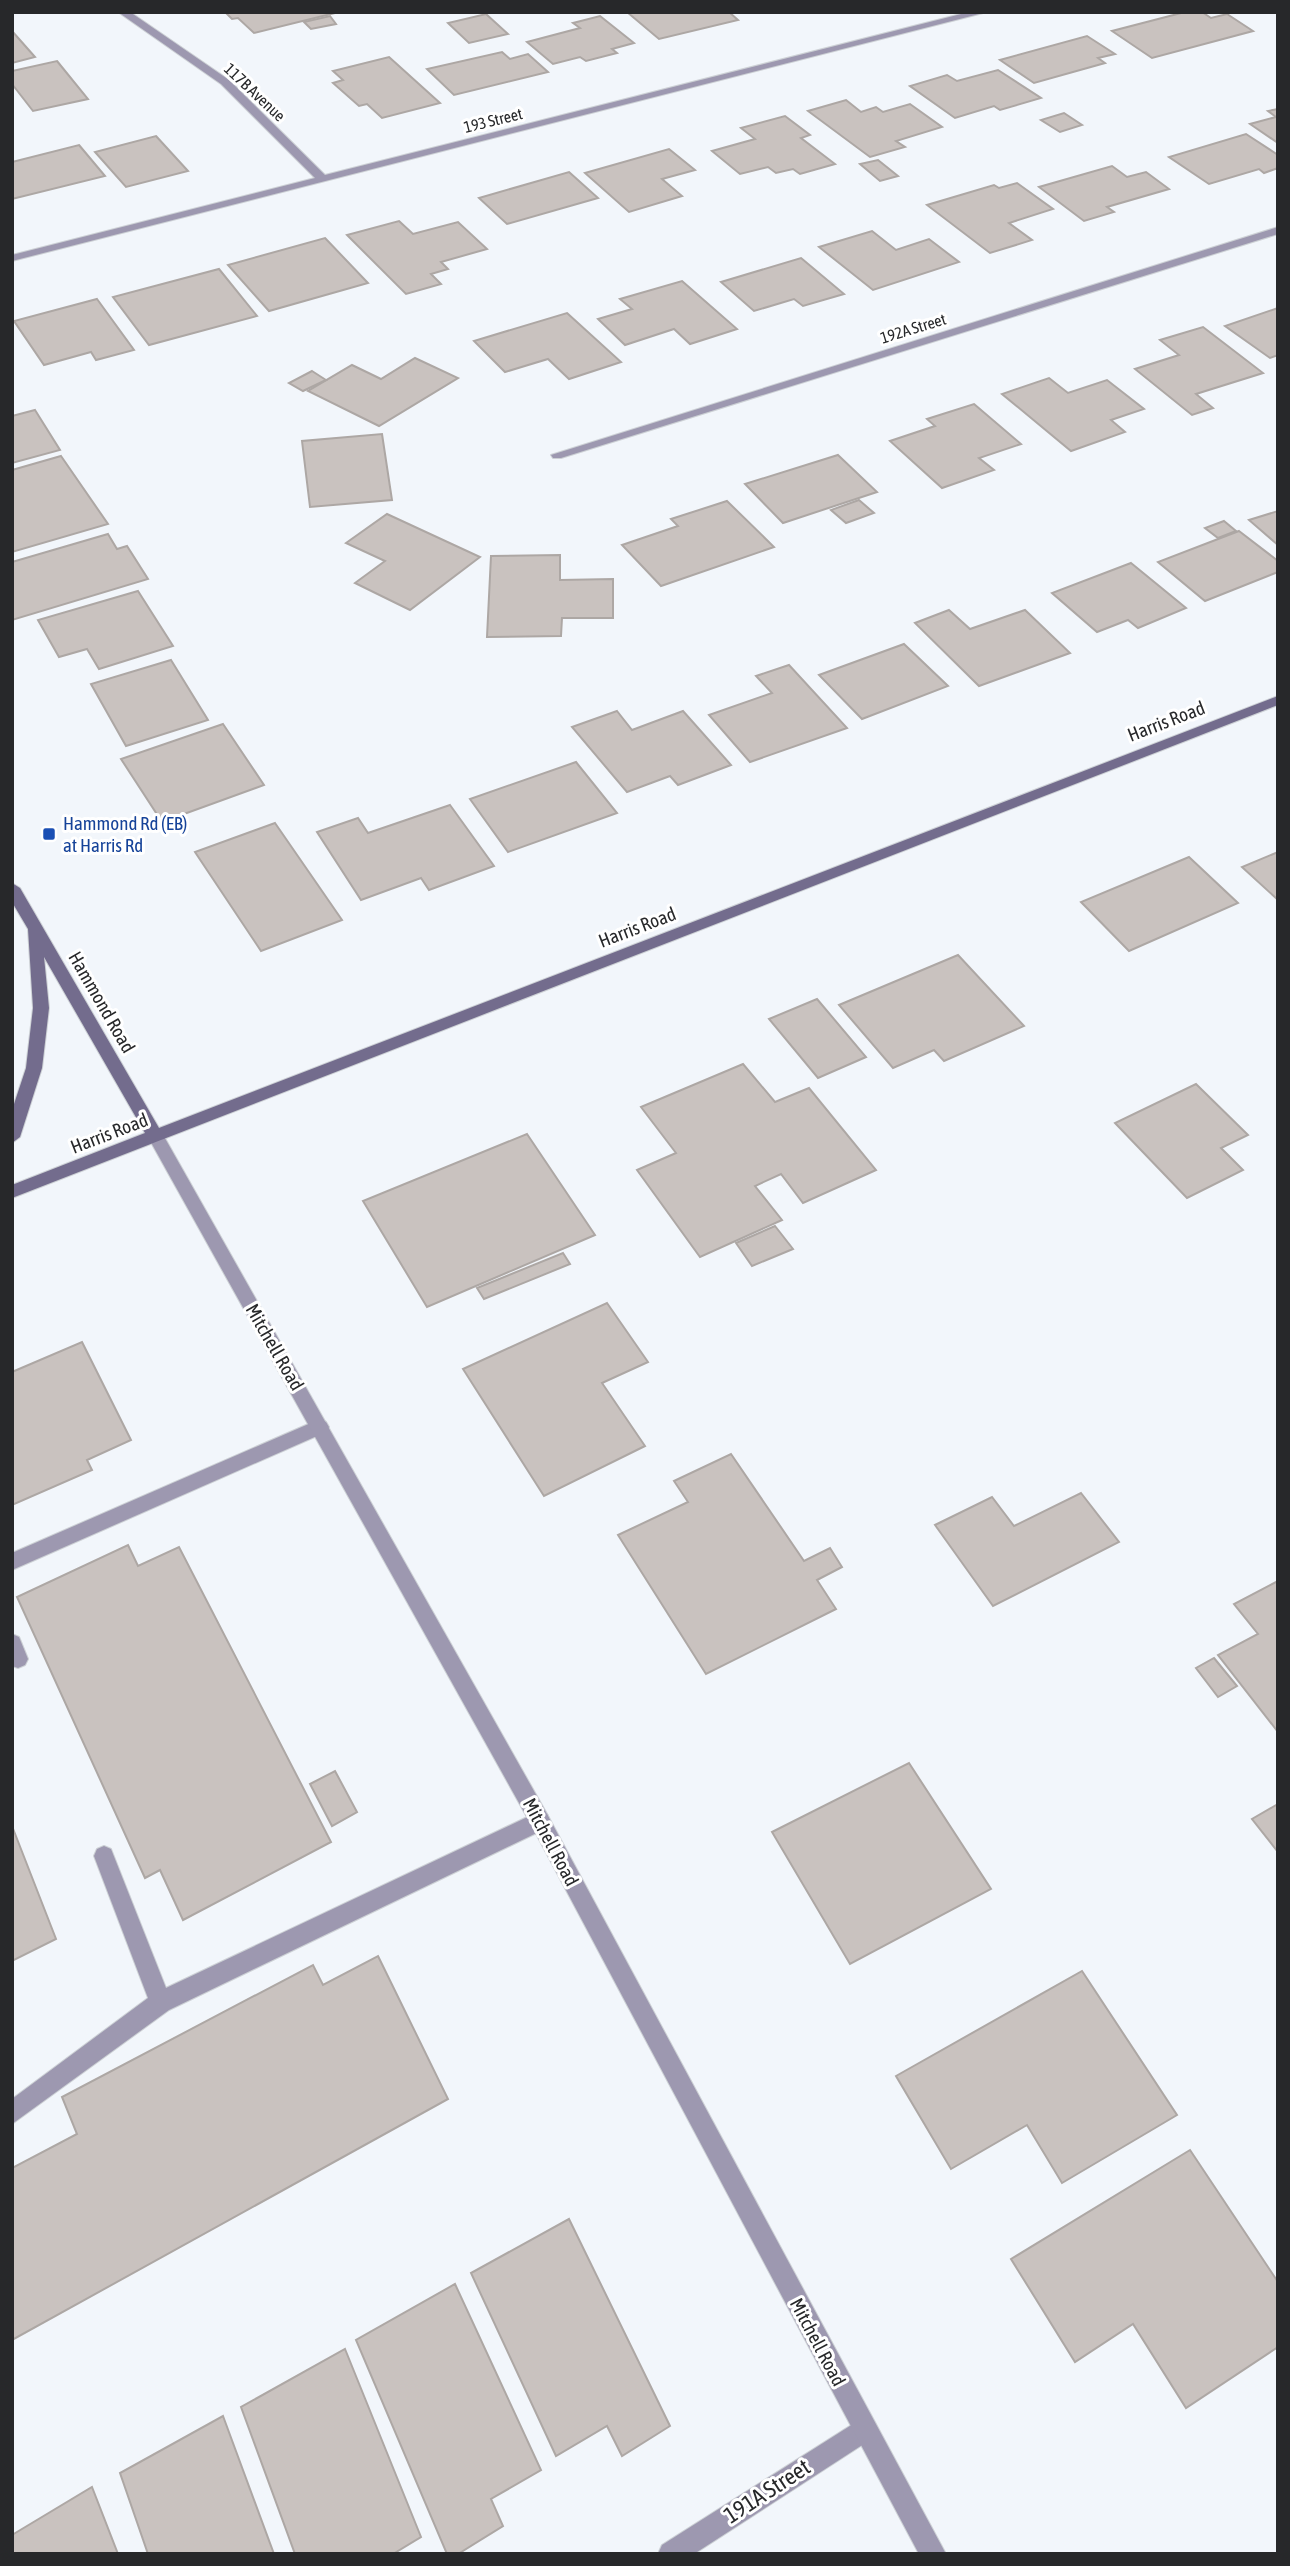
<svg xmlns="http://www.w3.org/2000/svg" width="1290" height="2566" font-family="'Asap Condensed',sans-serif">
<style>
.building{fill:#c9c2bf;stroke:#ada7a4;stroke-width:2}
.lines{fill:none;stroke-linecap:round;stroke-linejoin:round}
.service-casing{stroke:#cdd1d5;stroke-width:2}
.minor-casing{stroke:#cdd1d5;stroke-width:2}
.tertiary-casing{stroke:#cdd1d5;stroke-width:2}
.secondary-casing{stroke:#cdd1d5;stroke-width:2}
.service{fill:#9d98b0;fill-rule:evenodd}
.minor{fill:#9d98b0;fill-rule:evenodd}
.tertiary{fill:#9d98b0;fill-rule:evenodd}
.secondary{fill:#736c8d;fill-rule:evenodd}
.transit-dot{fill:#1a4fb4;stroke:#fff;stroke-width:2.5}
.labels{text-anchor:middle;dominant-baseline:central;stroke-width:6;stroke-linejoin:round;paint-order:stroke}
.far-street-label{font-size:16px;fill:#27282a;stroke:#fff}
.street-label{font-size:19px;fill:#27282a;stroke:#fff}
.transit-label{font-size:19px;fill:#164399;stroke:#fff;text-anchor:start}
.near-street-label{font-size:23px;fill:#27282a;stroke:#fff}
</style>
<rect width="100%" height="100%" fill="#f2f6fb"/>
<g class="building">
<polygon points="225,12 339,12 254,33 238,18 232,19"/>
<polygon points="627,12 729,12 738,20 659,39"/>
<polygon points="1185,12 1202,12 1211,18 1227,14 1253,31 1152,58 1112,31"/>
<polygon points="486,14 508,34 469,43 448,23"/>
<polygon points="330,16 336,24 311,29 304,22"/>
<polygon points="600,16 634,43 612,49 617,53 586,61 580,57 553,64 527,42 580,28 573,23"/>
<polygon points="12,31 35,57 12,63"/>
<polygon points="1087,36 1115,54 1098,58 1105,63 1034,83 1000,60"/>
<polygon points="502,52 510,59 528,54 548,72 454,95 427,69"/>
<polygon points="389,57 440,103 382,118 367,104 359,106 333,83 343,80 333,71"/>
<polygon points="57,61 88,99 33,111 12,84 12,71"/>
<polygon points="998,70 1041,98 1000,110 994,106 955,118 910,86 947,75 957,81"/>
<polygon points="846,100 861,112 876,107 883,112 910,104 942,127 896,141 905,147 870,157 808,111"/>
<polygon points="1278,109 1278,143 1250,124 1276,117 1268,111"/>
<polygon points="1064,113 1082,125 1060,132 1041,120"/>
<polygon points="785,116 810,135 801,138 835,164 800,174 793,169 776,173 768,167 740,174 712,151 755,139 741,128"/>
<polygon points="1246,134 1278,155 1278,168 1264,173 1259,169 1209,184 1169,157"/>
<polygon points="156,136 188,171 126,187 95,152"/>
<polygon points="79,145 105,176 12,199 12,162"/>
<polygon points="669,149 695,170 662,179 682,196 629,212 585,173"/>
<polygon points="878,160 898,176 880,181 860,164"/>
<polygon points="1112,166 1127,177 1146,172 1169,189 1107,207 1114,212 1084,221 1039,187"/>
<polygon points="569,172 598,198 507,224 479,198"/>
<polygon points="1017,183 1053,209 1009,223 1032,240 990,253 927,205 994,185 999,188"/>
<polygon points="399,221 413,234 458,222 487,249 441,262 448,269 431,274 441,284 406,294 347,235"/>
<polygon points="872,231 896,250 929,239 959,262 873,290 819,247"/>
<polygon points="325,238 368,283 269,311 228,265"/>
<polygon points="801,258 844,294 803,306 794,299 754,311 721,282"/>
<polygon points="219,269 257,316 149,345 113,297"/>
<polygon points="682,281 737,329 690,344 674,329 625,345 598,319 632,309 620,299"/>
<polygon points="97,299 134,350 96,360 91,352 44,365 14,321"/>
<polygon points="1278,308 1278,355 1270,358 1225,326"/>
<polygon points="567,313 621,362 569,379 548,359 505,372 474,341"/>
<polygon points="1203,327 1263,373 1196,394 1213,408 1192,415 1135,369 1179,355 1160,340"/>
<polygon points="415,358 458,378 379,426 308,391 352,365 381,379"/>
<polygon points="312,371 326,380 303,391 289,383"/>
<polygon points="1049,378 1068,393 1107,380 1144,409 1111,420 1125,432 1071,451 1002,394"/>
<polygon points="974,404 1021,444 979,458 994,470 942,488 890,441 935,426 927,419"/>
<polygon points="35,410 60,450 12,463 12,416"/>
<polygon points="382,434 392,500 310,507 302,441"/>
<polygon points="838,455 877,492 783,523 745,484"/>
<polygon points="61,456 108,524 12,552 12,470"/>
<polygon points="859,500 874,513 846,523 831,510"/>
<polygon points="727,501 774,547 661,586 622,545 678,526 671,519"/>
<polygon points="1278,511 1278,545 1249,520"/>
<polygon points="387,514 480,557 410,610 355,583 385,561 346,543"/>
<polygon points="1224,521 1236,531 1218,538 1205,528"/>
<polygon points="1239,531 1278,561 1278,572 1205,601 1158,562"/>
<polygon points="108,534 117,549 127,546 148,579 12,620 12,562"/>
<polygon points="560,555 560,580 613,579 613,618 562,618 561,636 487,637 491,556"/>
<polygon points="1131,563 1186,608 1138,628 1128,620 1097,632 1052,593"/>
<polygon points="138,591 173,646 99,669 87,649 59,657 38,620"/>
<polygon points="949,610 970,629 1025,610 1070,653 979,686 915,623"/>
<polygon points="904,644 948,686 862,719 819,675"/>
<polygon points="171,660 208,720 126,746 91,684"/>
<polygon points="789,665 847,728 750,762 709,715 772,693 756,676"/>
<polygon points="617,711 632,730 683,711 731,765 678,785 670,776 627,792 572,727"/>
<polygon points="223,724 264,785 162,822 121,759"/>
<polygon points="576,762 617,813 508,852 470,799"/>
<polygon points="450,805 494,866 429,890 421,878 361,900 317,832 358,818 368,833"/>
<polygon points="275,823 342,920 261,951 195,852"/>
<polygon points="1278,852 1278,900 1242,867"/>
<polygon points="1189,857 1238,903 1129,951 1081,902"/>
<polygon points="958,955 1024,1026 944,1061 934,1050 893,1068 839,1005"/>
<polygon points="817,999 866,1057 818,1078 769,1019"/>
<polygon points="743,1064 775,1102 809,1088 876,1170 803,1203 781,1174 755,1186 782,1220 700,1257 637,1170 676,1153 641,1107"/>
<polygon points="1196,1084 1248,1135 1221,1148 1243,1170 1187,1198 1115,1123"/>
<polygon points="527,1134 595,1235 427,1307 363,1201"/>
<polygon points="775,1226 793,1249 752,1266 736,1243"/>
<polygon points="563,1253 570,1264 484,1299 477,1288"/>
<polygon points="607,1303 648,1362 602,1383 645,1446 544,1496 463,1369"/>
<polygon points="82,1342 131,1440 87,1460 92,1470 12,1505 12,1372"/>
<polygon points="731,1454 804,1561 830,1548 842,1567 817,1580 836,1609 706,1674 618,1535 688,1502 674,1481"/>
<polygon points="1081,1493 1119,1542 993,1606 935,1525 992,1497 1014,1526"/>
<polygon points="128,1545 138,1566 179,1547 331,1842 183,1920 160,1870 145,1878 17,1597"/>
<polygon points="1278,1581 1278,1732 1218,1655 1258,1634 1234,1604"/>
<polygon points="1214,1658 1237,1686 1218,1697 1196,1668"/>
<polygon points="909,1763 991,1889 850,1964 772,1832"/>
<polygon points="335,1771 357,1812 332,1826 310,1784"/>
<polygon points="1278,1804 1278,1852 1252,1819"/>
<polygon points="12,1826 56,1939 12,1961"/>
<polygon points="378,1956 448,2099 12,2340 12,2168 77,2134 62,2097 313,1965 323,1985"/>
<polygon points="1082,1971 1177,2115 1062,2183 1027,2125 951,2169 896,2076"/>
<polygon points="1190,2150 1278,2282 1278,2347 1186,2408 1133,2324 1075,2362 1011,2259"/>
<polygon points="569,2219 670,2426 622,2456 607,2426 556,2456 471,2273"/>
<polygon points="455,2284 541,2470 491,2499 503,2526 458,2554 447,2554 356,2340"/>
<polygon points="345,2349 421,2537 393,2554 295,2554 241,2407"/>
<polygon points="223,2416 274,2554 148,2554 120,2473"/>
<polygon points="92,2487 118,2554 12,2554 12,2535"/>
</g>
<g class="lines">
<defs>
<g id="service">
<polygon points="320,1419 326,1422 329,1427 326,1432 12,1570 12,1553"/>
<polygon points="12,1634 19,1637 28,1659 25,1665 18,1668 12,1666"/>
<polygon points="540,1811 547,1814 550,1821 547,1828 169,2010 12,2124 12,2099 148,1998 94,1856 97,1849 104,1846 111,1849 166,1988"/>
</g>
<g id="minor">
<polygon points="118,12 130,12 229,80 325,175 969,12 987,12 12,261 12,255 315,178 221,84"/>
<polygon points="1278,227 1278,234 561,458 553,458 551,455"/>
<polygon points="864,2417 873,2420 876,2429 873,2438 694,2554 658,2554 662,2545"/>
</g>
<polygon id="tertiary" points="156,1131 162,1133 547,1814 946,2554 919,2554 533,1828 148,1137"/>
<polygon id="secondary" points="1278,696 1278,705 12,1198 12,1185 145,1133 44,957 49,1008 42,1068 20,1137 12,1143 12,1110 26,1068 33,1008 28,929 12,902 12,883 20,888 159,1128"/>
</defs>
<use href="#service" class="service-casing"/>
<use href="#minor" class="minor-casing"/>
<use href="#tertiary" class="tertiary-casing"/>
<use href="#secondary" class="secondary-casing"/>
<use href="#service" class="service"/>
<use href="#minor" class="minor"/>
<use href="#tertiary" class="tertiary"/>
<use href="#secondary" class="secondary"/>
</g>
<rect class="transit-dot" x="42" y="827" width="14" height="14" rx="3.5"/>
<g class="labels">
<g class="far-street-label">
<text transform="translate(255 92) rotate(43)">117B Avenue</text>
<text transform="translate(493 120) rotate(-14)">193 Street</text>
<text transform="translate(913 328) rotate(-17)">192A Street</text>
</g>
<g class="street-label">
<text transform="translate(1166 721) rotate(-21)">Harris Road</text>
<text transform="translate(637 927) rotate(-21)">Harris Road</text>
<text transform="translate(102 1002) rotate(60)">Hammond Road</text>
<text transform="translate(109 1133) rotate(-21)">Harris Road</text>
<text transform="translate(275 1347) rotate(60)">Mitchell Road</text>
<text transform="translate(551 1842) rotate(62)">Mitchell Road</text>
<text transform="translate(818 2342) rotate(62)">Mitchell Road</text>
</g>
<g class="transit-label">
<text x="63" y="823">Hammond Rd (EB)<tspan x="63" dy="22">at Harris Rd</tspan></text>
</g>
<g class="near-street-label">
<text transform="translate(767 2491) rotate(-33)">191A Street</text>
</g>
</g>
<rect width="1290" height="2566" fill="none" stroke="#27282a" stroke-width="28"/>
</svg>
